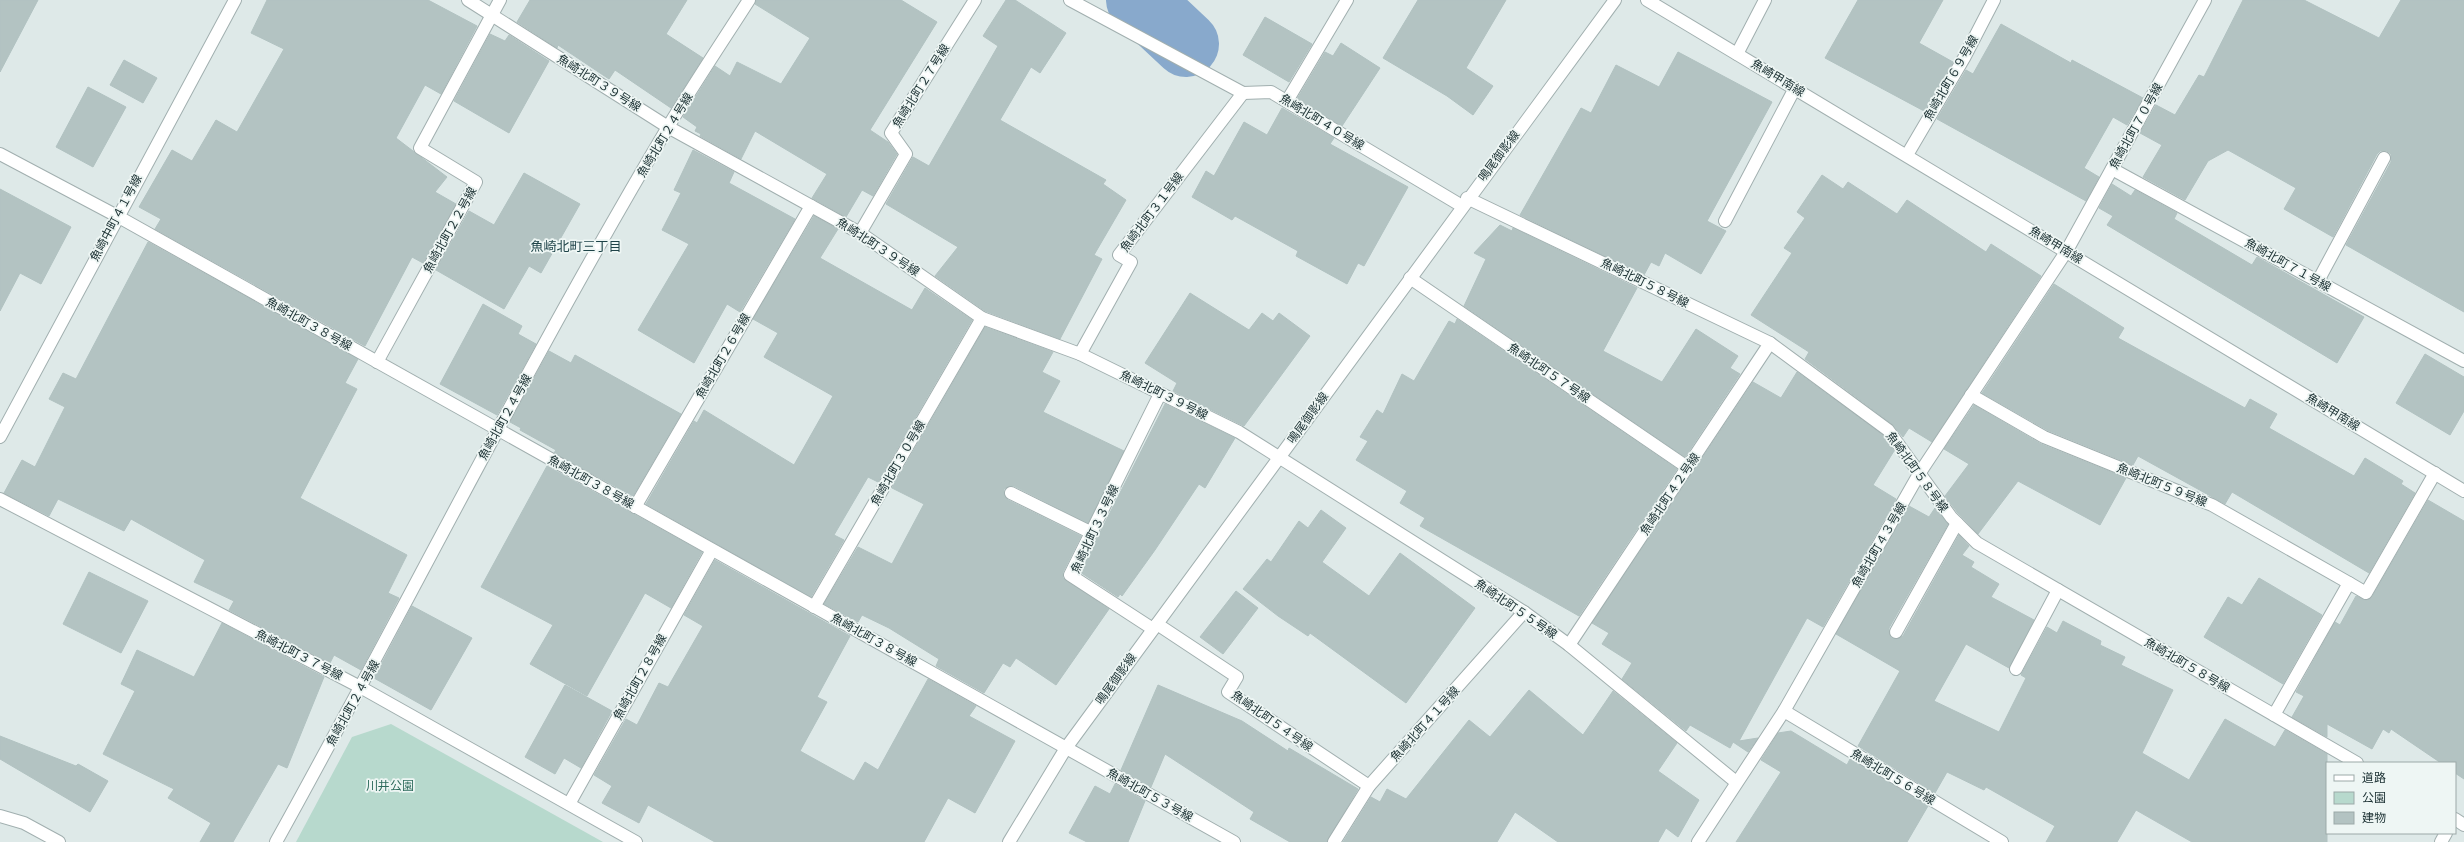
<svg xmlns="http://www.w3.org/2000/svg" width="2464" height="842" font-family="Arial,'Noto Sans JP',sans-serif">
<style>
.green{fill:#b7d9cd}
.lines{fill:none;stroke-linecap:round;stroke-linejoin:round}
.river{stroke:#88a9cc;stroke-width:66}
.building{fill:#b3c3c2;stroke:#b1c2c1}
.service-casing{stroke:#a1afaf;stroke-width:14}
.minor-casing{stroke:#a1afaf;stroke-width:14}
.tertiary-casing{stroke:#a1afaf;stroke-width:14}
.service{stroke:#fff;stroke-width:12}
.minor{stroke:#fff;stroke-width:12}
.tertiary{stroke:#fff;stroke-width:12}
.labels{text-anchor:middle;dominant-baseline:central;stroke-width:3.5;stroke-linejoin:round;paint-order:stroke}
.street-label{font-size:12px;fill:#203537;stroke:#eef6f4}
.park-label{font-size:12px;fill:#2d6b5c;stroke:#eef6f4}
.neighbourhood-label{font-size:13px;fill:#1e4348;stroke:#eef6f4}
</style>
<rect width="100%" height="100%" fill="#dee9e8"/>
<polygon class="green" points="391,724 603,842 296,842 352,737"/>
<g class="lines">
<polyline class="river" points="1139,0 1186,44"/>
</g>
<g class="building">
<polygon points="0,0 38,0 0,72"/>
<polygon points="267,0 428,0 477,26 441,94 425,85 396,138 447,177 435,192 456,204 423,263 412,257 365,346 155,229 161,219 139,207 172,150 192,161 216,120 237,132 284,49 251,33"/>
<polygon points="530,0 687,0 666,34 703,58 671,108 615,70 609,79 558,45 557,48 517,22"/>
<polygon points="756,0 901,0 937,22 870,130 888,142 897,154 873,196 862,190 846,217 812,198 827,174 755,131 741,159 700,136 701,134 695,131 697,127 683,117 715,66 730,76 737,62 781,84 810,38 755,4"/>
<polygon points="1006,0 1015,0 1066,33 1040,73 1031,67 1000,120 1106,180 1103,184 1126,200 1094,255 1102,259 1060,339 985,311 935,276 958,247 886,204 913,157 929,166 998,46 983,36"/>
<polygon points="1418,0 1506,0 1466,68 1493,86 1473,115 1447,96 1383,58"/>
<polygon points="1858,0 1943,0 1919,43 1953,62 1924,111 1825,58"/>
<polygon points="2243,0 2304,0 2379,38 2401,0 2464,0 2464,312 2346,245 2391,162 2391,154 2387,151 2380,151 2377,154 2333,237 2284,209 2296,188 2228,150 2208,161 2185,200 2143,177 2162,145 2140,133 2156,105 2175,115 2199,75 2204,77"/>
<polygon points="1265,17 1312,44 1289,82 1243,55"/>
<polygon points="2001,24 2071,63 2072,60 2143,98 2127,125 2113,117 2084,168 2099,177 2086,201 1937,119 1966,70 1973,74"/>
<polygon points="490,34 505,41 509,35 549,61 509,133 454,101"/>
<polygon points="1341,43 1380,68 1342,126 1297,99 1325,52 1333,56"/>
<polygon points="1678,52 1772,102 1707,221 1726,231 1701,274 1665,253 1659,266 1651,262 1644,275 1520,215 1581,108 1591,113 1616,65 1659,87"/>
<polygon points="124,60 157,78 143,103 110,85"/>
<polygon points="88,87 126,107 93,167 56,147"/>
<polygon points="1282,108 1334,138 1330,144 1408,187 1364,266 1358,263 1347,284 1296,256 1298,251 1235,216 1232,220 1192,197 1206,171 1214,176 1244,122 1267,135"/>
<polygon points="693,150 734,172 729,183 795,219 740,312 727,304 694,363 638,330 689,244 662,230 681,193 674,190"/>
<polygon points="524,173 580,204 541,273 529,266 504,309 436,270 469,211 494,225"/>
<polygon points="1822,175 1843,189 1848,182 1897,214 1907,200 1986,252 1991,244 2041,276 1932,442 1909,428 1903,437 1892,424 1805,359 1809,352 1751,315 1792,253 1784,248 1805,218 1797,212"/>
<polygon points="2112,184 2131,196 2135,190 2177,213 2174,219 2252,265 2257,257 2364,317 2337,363 2107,225 2113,216 2099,208"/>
<polygon points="0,189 71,227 41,284 20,273 0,311"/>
<polygon points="814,216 838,229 820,258 912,310 925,288 972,320 878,482 868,477 834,535 844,540 811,597 646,504 694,421 697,423 704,410 794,465 833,396 764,357 778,333 753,319"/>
<polygon points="1500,225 1512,231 1513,228 1637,288 1603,351 1662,382 1696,329 1738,356 1730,368 1740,374 1685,457 1464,306 1486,259 1474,253"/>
<polygon points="148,242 358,359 345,383 357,389 300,498 407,555 388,593 399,598 361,670 334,655 330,663 229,610 234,601 194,582 205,560 131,519 124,531 58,499 49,516 4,493 22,460 35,467 65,407 49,399 63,373 76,379"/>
<polygon points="2054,284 2124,328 2118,338 2245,408 2250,399 2277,414 2269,428 2354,476 2365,458 2403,481 2401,484 2415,493 2369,573 2232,492 2225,504 2138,456 2133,465 2047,430 1982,393"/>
<polygon points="1190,293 1249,330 1262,313 1273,321 1279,313 1310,336 1244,426 1173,391 1177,383 1145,363"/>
<polygon points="483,304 522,326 518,334 536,344 497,415 440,384"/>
<polygon points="1457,319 1677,469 1579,616 1420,526 1425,518 1400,503 1407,491 1356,460 1368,441 1360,437 1377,410 1383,414 1402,374 1414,381 1449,321 1455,324"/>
<polygon points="985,327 1053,352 1042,372 1060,381 1043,412 1124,451 1088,523 1014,486 1010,486 1004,489 1004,494 1008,500 1081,536 1063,572 1063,578 1109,609 1056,685 1016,658 1010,667 1003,663 984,693 936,666 939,659 889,628 862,615 858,622 824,604 858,547 892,564 924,504 892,488"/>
<polygon points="549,351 571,363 575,355 681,414 633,496 554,453 556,450 520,430 521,428 510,422"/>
<polygon points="2425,354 2464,377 2464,411 2450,435 2396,403"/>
<polygon points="1797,372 1883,435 1894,451 1873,485 1896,499 1823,627 1807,618 1739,741 1758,738 1748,752 1733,742 1730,748 1690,725 1686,731 1622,679 1632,663 1602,644 1609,633 1592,623 1753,382 1781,398"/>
<polygon points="1165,404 1235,438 1205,488 1199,484 1155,550 1122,596 1120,594 1118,597 1080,572"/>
<polygon points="1974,405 2041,444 2126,478 2100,525 2018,481 1978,534 1957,512 1945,496 1969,464 1944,449"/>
<polygon points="547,466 702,552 671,608 645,593 587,696 530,664 553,625 481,587"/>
<polygon points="2428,500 2464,521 2464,779 2455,773 2455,763 2441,763 2391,729 2389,733 2383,729 2372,749 2327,724 2327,737 2292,717 2304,696 2296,692 2335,622 2340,625 2356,596 2366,600 2372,597"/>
<polygon points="1909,506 1929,517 1935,508 1948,524 1889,628 1889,632 1892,638 1896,639 1903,636 1959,535 1969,546 1962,555 1974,562 1971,567 1999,584 1991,597 2034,620 2009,668 1966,644 1934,701 1999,732 2026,678 2021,675 2047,627 2057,633 2063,621 2101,641 2100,645 2125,657 2121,665 2173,690 2142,753 2189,780 2225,719 2275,747 2285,730 2327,754 2327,842 2192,842 2136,810 2117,842 2046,842 2055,826 1986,787 1984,790 1947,772 1935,793 1858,746 1900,671 1836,634"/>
<polygon points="1321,510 1346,528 1322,562 1369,596 1400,553 1475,608 1406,703 1310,633 1308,636 1278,616 1243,589 1267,559 1271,562 1299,521 1308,528"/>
<polygon points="715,560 850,636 817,697 827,702 800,751 854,781 865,762 878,770 928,679 976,706 969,716 1015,741 975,813 948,798 924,842 715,842 648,805 639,823 602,803 612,786 594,775 626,719 637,725 659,683 668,687 703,626 684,615"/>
<polygon points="89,572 148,601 121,653 63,624"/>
<polygon points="2259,578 2322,615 2283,684 2204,637 2228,597 2242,605"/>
<polygon points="1236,591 1258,608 1223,654 1200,637"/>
<polygon points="412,606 472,638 431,710 374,678"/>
<polygon points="222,623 324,677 287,768 278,764 233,842 200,842 211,823 168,798 174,789 103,754 135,691 121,684 137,650 194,677"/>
<polygon points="565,685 612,711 581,768 564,758 555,774 525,757"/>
<polygon points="1158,685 1242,721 1288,751 1289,748 1358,789 1327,842 1290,842 1250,819 1254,812 1165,754 1151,787 1121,770"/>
<polygon points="1529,690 1583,735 1613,691 1677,743 1658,771 1699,800 1678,837 1666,828 1658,842 1558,842 1515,812 1497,842 1343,842 1371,797 1380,802 1387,789 1406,799 1469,720 1490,737"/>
<polygon points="1791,731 1847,765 1850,759 1928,806 1907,842 1736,842 1781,772 1761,760 1778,733"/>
<polygon points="0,736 76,766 78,764 108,781 90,812 0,759"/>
<polygon points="1115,784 1145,801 1128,842 1087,842 1069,833 1095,786 1110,794"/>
</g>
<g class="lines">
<defs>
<g id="service">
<polyline points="1737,54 1765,0"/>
<polyline points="1725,221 1795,88"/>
<polyline points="860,233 906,154 891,133 975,0"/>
<polyline points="1410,278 1687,467"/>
<polyline points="2318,281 2384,158"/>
<polyline points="1080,354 1131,262 1119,255 1243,93"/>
<polyline points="377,362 476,182 420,148 500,0"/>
<polyline points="1971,395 2044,437 2212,505 2349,583"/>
<polyline points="1011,493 1092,533"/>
<polyline points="635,507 811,206"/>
<polyline points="814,607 982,318"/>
<polyline points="1157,624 1237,677 1228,692 1369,786"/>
<polyline points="1153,629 1070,575 1160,394"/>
<polyline points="1896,632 1957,523"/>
<polyline points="2016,669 2058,590"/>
<polyline points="569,804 712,550"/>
</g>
<g id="minor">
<polyline points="468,0 668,127 860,233 982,318 1080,354 1239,432 1524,612 1569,645 1736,782"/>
<polyline points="1070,0 1243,93 1271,92 1462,206"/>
<polyline points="1287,101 1347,0"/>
<polyline points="0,154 117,216 1234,842"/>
<polyline points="1907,155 1964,58 1994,0"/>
<polyline points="2112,169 2464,361"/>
<polyline points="1467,198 1770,343 1888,430 1951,517 1977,543 2357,763"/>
<polyline points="0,499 362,688 636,842"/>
<polyline points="1569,645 1770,343"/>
<polyline points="1784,711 2002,842"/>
<polyline points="2274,715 2349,583 2366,593 2435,473"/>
<polyline points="0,816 24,823 59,842"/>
<polyline points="2455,819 2464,825"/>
<path d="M 276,842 C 408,604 529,360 668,127 C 694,84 722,42 749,0"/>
<polyline points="1334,842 1369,786 1524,612"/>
<polyline points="1698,842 1784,711 1919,474 2066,252 2205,0"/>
<polyline points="2441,842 2446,833"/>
</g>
<g id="tertiary">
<polyline points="1647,0 2464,491"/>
<polyline points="0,437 235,0"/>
<polyline points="1009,842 1066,748 1615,0"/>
</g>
</defs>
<use href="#service" class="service-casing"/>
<use href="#minor" class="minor-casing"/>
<use href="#tertiary" class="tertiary-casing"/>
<use href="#service" class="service"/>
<use href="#minor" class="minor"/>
<use href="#tertiary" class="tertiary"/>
</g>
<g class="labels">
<g class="street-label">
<text transform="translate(1778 78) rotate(31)">魚崎甲南線</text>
<text transform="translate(1951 78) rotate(-60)">魚崎北町６９号線</text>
<text transform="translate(599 83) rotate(32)">魚崎北町３９号線</text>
<text transform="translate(921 86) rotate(-58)">魚崎北町２７号線</text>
<text transform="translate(1322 122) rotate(31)">魚崎北町４０号線</text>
<text transform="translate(2136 126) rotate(-61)">魚崎北町７０号線</text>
<text transform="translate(665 135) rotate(-59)">魚崎北町２４号線</text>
<text transform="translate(1499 156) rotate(-53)">鳴尾御影線</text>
<text transform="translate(1152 212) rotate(-53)">魚崎北町３１号線</text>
<text transform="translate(116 218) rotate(-62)">魚崎中町４１号線</text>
<text transform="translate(450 230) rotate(-61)">魚崎北町２２号線</text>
<text transform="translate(2056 245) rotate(31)">魚崎甲南線</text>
<text transform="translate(878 247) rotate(33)">魚崎北町３９号線</text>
<text transform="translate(2288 265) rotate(29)">魚崎北町７１号線</text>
<text transform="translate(1645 283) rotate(26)">魚崎北町５８号線</text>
<text transform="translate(309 324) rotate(29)">魚崎北町３８号線</text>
<text transform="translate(723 356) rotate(-60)">魚崎北町２６号線</text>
<text transform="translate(1549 373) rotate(34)">魚崎北町５７号線</text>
<text transform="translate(1164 395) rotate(26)">魚崎北町３９号線</text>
<text transform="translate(2333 412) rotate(31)">魚崎甲南線</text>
<text transform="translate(505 417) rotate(-61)">魚崎北町２４号線</text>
<text transform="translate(1308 418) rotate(-54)">鳴尾御影線</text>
<text transform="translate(898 463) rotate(-60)">魚崎北町３０号線</text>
<text transform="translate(1917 472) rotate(54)">魚崎北町５８号線</text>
<text transform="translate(591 482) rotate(29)">魚崎北町３８号線</text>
<text transform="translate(2162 485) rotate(22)">魚崎北町５９号線</text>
<text transform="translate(1670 494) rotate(-56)">魚崎北町４２号線</text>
<text transform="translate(1095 529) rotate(-65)">魚崎北町３３号線</text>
<text transform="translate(1879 545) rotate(-60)">魚崎北町４３号線</text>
<text transform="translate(1516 609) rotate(34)">魚崎北町５５号線</text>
<text transform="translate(874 640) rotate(29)">魚崎北町３８号線</text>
<text transform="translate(299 655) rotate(27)">魚崎北町３７号線</text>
<text transform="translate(2187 665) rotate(30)">魚崎北町５８号線</text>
<text transform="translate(640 677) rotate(-61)">魚崎北町２８号線</text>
<text transform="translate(1116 679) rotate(-54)">鳴尾御影線</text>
<text transform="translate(353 703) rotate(-61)">魚崎北町２４号線</text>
<text transform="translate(1272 721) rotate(35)">魚崎北町５４号線</text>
<text transform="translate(1425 724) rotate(-48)">魚崎北町４１号線</text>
<text transform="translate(1893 777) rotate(31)">魚崎北町５６号線</text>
<text transform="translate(1150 795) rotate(29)">魚崎北町５３号線</text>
</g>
<g class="park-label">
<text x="390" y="786">川井公園</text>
</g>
<g class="neighbourhood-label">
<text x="576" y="246">魚崎北町三丁目</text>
</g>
</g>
<rect x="2326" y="762" width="130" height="72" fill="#eef6f4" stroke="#9ca9a8"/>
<rect x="2334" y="775" width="20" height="6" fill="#ffffff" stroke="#9ca9a8"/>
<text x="2362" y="782" font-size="12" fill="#203537">道路</text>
<rect x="2334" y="792" width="20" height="12" fill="#b7d9cd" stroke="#9ca9a8"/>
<text x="2362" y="802" font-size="12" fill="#203537">公園</text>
<rect x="2334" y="812" width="20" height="12" fill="#b3c3c2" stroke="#9ca9a8"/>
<text x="2362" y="822" font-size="12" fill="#203537">建物</text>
</svg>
